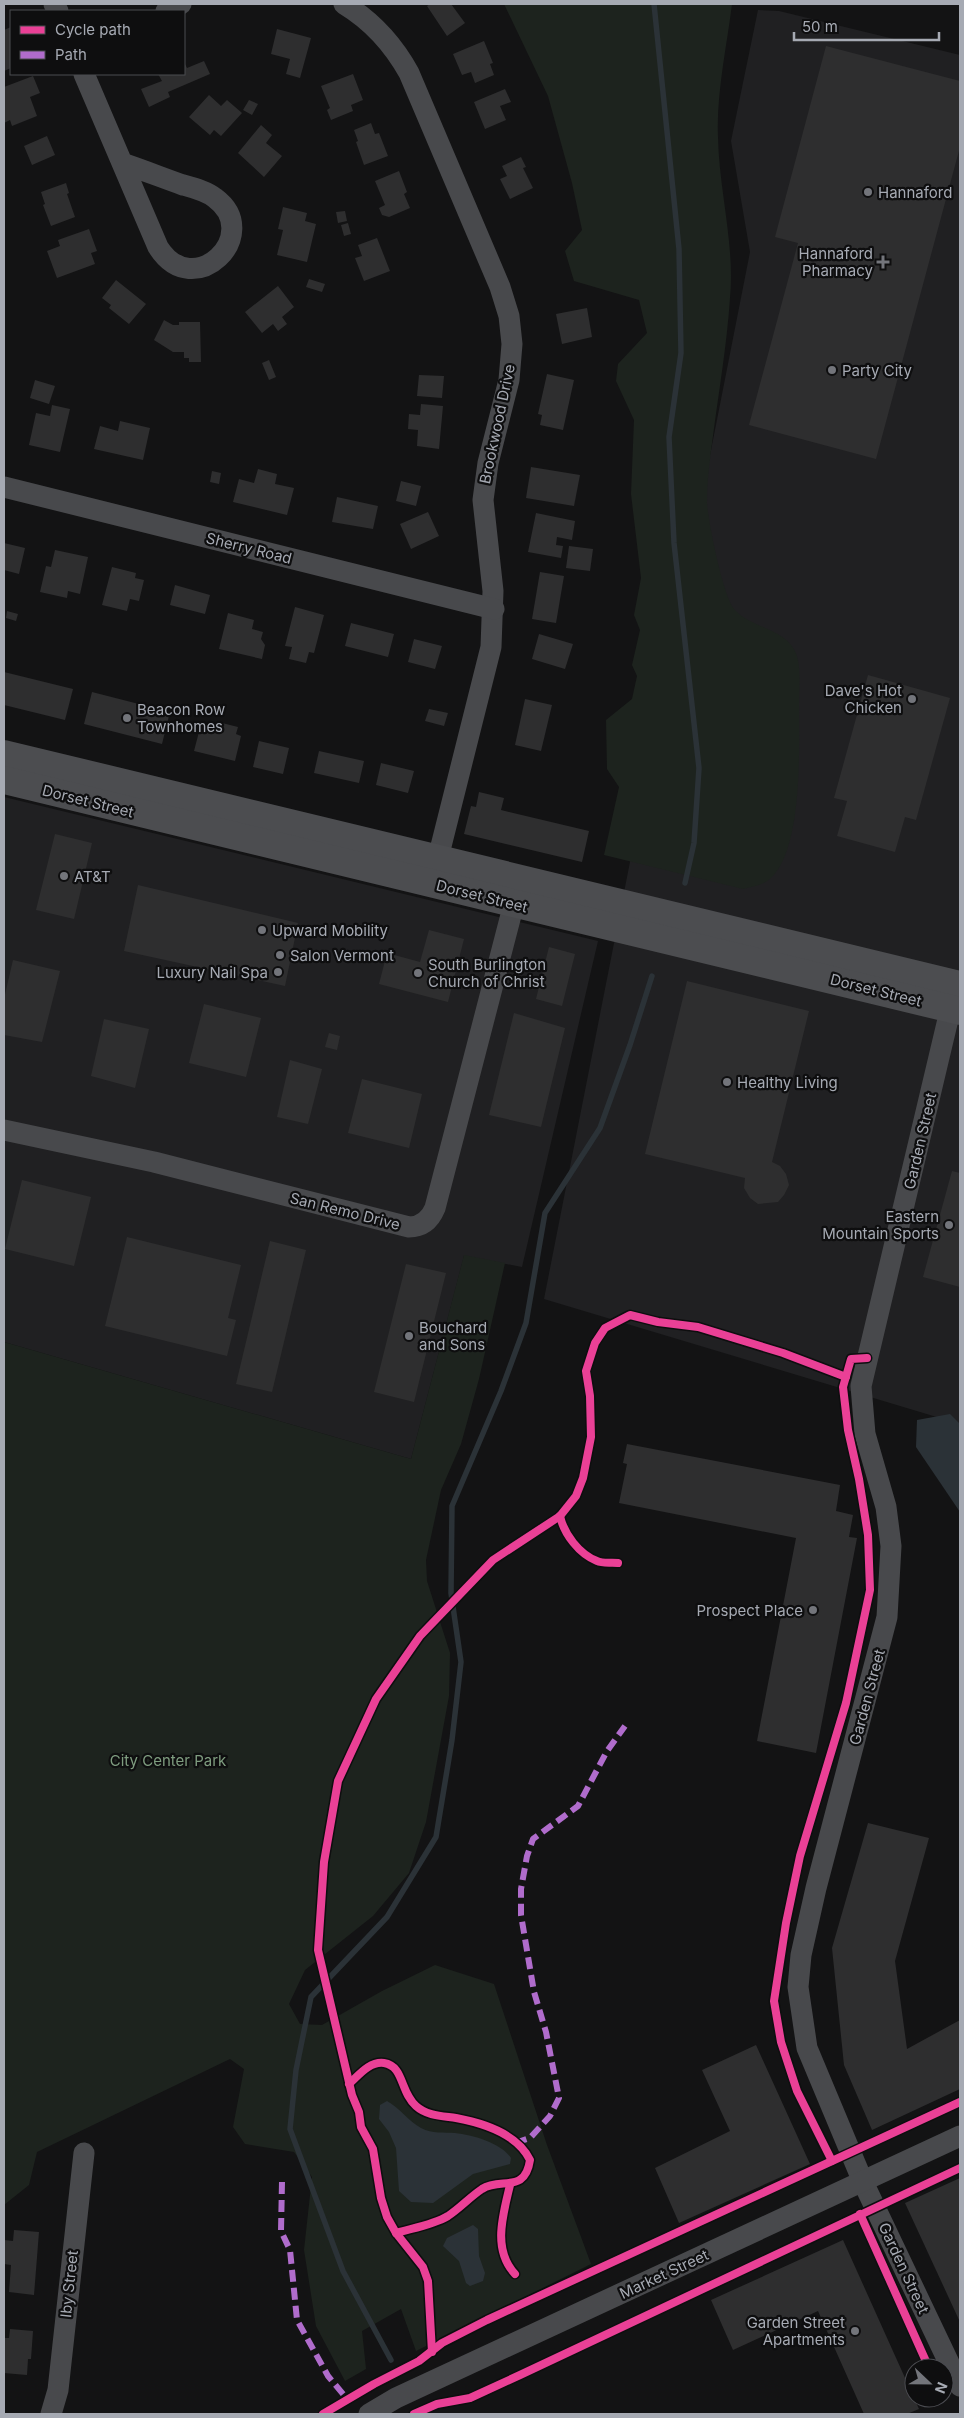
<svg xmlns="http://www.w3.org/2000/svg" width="964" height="2418" font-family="Inter,sans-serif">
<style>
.built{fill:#202022}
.green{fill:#1d231e}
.water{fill:#2b3237}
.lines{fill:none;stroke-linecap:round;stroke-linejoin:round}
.stream{stroke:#2b3237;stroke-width:5.5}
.building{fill:#2e2e2f}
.street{stroke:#48494c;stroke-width:21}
.secondary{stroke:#4c4d50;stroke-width:28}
.quiet{stroke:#b06ccc;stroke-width:6;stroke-dasharray:12 6;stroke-linecap:butt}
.cycleway-casing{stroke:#0e0e0f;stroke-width:11}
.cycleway{stroke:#ea4096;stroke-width:8}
.poi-dot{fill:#73757b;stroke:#0e0e0f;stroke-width:2}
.labels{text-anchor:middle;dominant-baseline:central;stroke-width:4.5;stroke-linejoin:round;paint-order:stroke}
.poi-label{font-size:15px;fill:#a6aab3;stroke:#0e0e0f;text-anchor:start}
.street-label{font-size:15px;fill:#a6aab3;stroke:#0e0e0f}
.park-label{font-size:15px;fill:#7e9c7f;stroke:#0e0e0f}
</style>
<rect width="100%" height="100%" fill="#131314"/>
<g class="built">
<polygon points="758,10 779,11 960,55 960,1424 544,1299 750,252 731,141"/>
<polygon points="4,797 598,941 522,1267 464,1256 411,1459 4,1342"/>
</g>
<g class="green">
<path d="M 504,4 L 732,4 C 727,45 716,95 718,137 C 719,191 735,244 730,298 C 727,344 719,390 713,436 C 710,458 707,480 707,503 C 708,521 723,596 734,609 C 751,629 788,628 797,656 C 801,671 799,689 799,704 C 799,747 803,843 773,876 C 765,885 753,887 743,889 L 604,855 L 619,787 L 607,769 L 606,720 L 632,699 L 637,676 L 632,665 L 640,630 L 634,615 L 641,578 L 631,494 L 634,420 L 616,381 L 618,364 L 647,333 L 639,300 L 574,281 L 565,251 L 582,230 L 572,183 L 548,96 Z"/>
<polygon points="464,1255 505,1263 479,1379 461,1444 441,1490 426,1560 427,1581 450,1653 449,1696 426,1822 409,1873 373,1916 305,1970 289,2004 300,2024 322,2025 382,1991 435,1965 494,1984 547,2145 591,2264 416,2351 401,2309 362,2331 366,2369 345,2381 316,2326 304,2250 312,2177 294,2152 245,2144 233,2127 244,2069 230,2059 37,2152 29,2185 4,2205 4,1342 411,1459"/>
</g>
<g class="water">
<polygon points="950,1414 960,1424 960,1512 916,1447 917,1420"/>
<path d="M 387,2101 C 400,2108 408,2121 421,2128 C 433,2134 443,2132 455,2133 C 473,2135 501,2143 511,2158 L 510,2164 L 473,2174 L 433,2203 L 411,2202 L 399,2191 L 396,2148 L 389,2132 L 379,2119 L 380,2105 Z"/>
<polygon points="473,2225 478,2229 479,2256 485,2273 483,2281 470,2286 466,2283 459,2261 443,2246 447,2238"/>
</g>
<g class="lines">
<g class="stream">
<polyline points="654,4 679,249 681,353 669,437 674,543 699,768 694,843 685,883"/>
<polyline points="391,2360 343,2271 290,2129 296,2070 311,1997 387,1917 436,1837 452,1740 461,1662 451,1593 452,1506 501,1391 526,1323 545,1213 600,1128 630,1045 652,976"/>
</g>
</g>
<g class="building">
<polygon points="430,4 451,4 465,23 447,36 427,6"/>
<polygon points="11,27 11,68 4,71 4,30"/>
<polygon points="277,29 311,38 300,78 286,74 290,59 271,54"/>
<polygon points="484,41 493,63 490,64 494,75 475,83 471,72 462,75 453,54"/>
<polygon points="826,46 960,81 960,147 876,459 749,425 798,243 775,237"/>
<polygon points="204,61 210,74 168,92 170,97 149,107 141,89 162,81 158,74 184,74 184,62 187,68"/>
<polygon points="353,74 363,100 351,105 353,111 331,120 327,110 330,108 321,86"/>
<polygon points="33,76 40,93 30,97 37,116 12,126 10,120 4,123 4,87"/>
<polygon points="505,89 511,102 500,106 506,120 485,129 474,102"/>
<polygon points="209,95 221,106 227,100 242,113 221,136 214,130 210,135 189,117"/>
<polygon points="249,100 258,104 252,115 243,110"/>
<polygon points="371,123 375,134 379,133 388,156 364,165 356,142 358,141 354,130"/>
<polygon points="261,125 272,135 266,143 282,156 264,177 238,153"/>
<polygon points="47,136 55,155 32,165 24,146"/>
<polygon points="521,157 526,167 523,168 533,188 510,199 500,179 507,176 502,166"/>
<polygon points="399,171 407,192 404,194 410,208 389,217 382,215 379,208 385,205 375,181"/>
<polygon points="66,183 69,193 67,194 75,217 51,226 43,205 45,204 41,192"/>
<polygon points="283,207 307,213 305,221 316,224 307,262 277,255 283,230 278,229"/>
<polygon points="345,211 347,221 338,223 336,212"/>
<polygon points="348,223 351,234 344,236 341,225"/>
<polygon points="89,229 97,251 91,253 95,264 57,278 47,251 60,246 58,240"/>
<polygon points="377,238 390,271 364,281 355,258 362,256 358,245"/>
<polygon points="309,279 325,284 322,292 306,287"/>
<polygon points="116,280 146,304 129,324 109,308 111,305 102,298"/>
<polygon points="278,286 294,307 282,317 287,324 278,331 273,324 262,333 245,312"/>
<polygon points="587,308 592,337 562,344 556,314"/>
<polygon points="164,320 173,325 179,325 179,322 200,322 201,362 189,362 189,358 184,358 184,352 173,352 154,340"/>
<polygon points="269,360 276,377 269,380 262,363"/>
<polygon points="547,374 574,380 563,430 540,425 542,415 538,414"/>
<polygon points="419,375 444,376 442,398 417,396"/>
<polygon points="35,380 55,386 49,404 30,398"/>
<polygon points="421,404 443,406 439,449 417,446 418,430 408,429 409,414 420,415"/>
<polygon points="52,405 70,409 60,452 29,445 36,413 50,416"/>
<polygon points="120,421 150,428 143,460 94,449 100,426 118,431"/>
<polygon points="531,467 580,475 574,506 526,498"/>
<polygon points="258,469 277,474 275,484 294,488 287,515 233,502 239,479 254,483"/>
<polygon points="212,471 221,473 219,484 210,482"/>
<polygon points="401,481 421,486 416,506 396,501"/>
<polygon points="337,497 378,506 373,529 332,522"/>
<polygon points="428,512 439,536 411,549 400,524"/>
<polygon points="536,513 575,521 572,540 557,537 556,545 563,546 561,558 528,552"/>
<polygon points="4,543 25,548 19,574 4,570"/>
<polygon points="569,546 593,549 590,571 566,568"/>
<polygon points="55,550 88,557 80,594 68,591 67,598 40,592 46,566 51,567"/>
<polygon points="112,567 136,573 135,578 144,580 139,601 130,599 127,611 102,605"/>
<polygon points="540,572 564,576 556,623 532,619"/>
<polygon points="175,585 210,595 205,614 170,605"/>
<polygon points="295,607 324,615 314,653 309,652 306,663 289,659 292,647 285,646"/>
<polygon points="7,611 18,614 16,621 6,618"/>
<polygon points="228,613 254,620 252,629 263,632 261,639 265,645 262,659 219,649"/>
<polygon points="351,623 394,634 388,657 345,646"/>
<polygon points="539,634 573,644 565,669 532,659"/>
<polygon points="414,639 442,646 435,669 408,662"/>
<polygon points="4,672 73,689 65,720 4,705"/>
<polygon points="868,675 950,698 916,820 905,817 895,852 837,836 847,801 834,798"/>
<polygon points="92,692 170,712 162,744 84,724"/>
<polygon points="525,699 552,705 541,751 515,745"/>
<polygon points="429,709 448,713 444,726 425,721"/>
<polygon points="222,723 238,727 236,734 241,736 235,761 194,751 200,728 219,733"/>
<polygon points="259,741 289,748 283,774 253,767"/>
<polygon points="319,751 364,761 359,783 314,773"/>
<polygon points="381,763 414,771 408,793 376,785"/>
<polygon points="479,792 504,798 501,810 589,831 582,862 464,834 471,806 476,807"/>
<polygon points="55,834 92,843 74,919 36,910"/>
<polygon points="138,885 298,923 285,986 124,951"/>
<polygon points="429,930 464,939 448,1002 379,984 387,953 420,962"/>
<polygon points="549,947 575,954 562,1006 536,999"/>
<polygon points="13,960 60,971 42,1042 4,1035 4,999"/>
<polygon points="687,981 809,1011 772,1162 780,1166 786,1174 789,1185 784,1195 778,1202 758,1204 750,1198 744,1188 745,1178 645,1154"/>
<polygon points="204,1004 261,1018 246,1077 189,1063"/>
<polygon points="514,1013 565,1028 541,1127 489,1115"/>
<polygon points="104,1019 149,1029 135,1088 91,1076"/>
<polygon points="329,1033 340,1036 337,1050 325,1047"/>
<polygon points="290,1060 322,1069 308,1124 277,1117"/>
<polygon points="362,1079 422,1094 409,1148 348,1133"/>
<polygon points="952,1171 960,1173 960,1287 923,1277"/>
<polygon points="22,1180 91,1197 74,1266 5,1249"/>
<polygon points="127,1237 241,1265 228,1318 236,1320 227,1356 105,1326"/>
<polygon points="270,1241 306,1250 272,1392 236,1384"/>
<polygon points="406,1264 446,1273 414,1402 374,1392"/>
<polygon points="627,1444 840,1485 836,1511 853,1515 849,1537 857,1538 816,1753 757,1741 796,1538 619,1503 627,1464 623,1463"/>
<polygon points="868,1823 929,1838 895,1961 907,2049 960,2020 960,2089 872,2130 844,2065 832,1948"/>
<polygon points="756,2045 810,2164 679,2223 655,2168 730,2131 702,2070"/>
<polygon points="960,2178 960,2322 905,2203"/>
<polygon points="14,2230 39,2232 34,2295 9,2292 11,2265 4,2264 4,2240 13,2241"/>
<polygon points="843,2240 919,2409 907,2414 864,2414 818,2311 733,2350 711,2300"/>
<polygon points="10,2329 33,2331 31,2359 28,2359 27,2375 4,2373 4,2338 9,2338"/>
</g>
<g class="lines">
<g class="street">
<polyline points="54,4 58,11"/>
<path d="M 344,4 C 372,21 393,44 409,73 L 500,287 L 509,316 L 512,344 L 509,380 L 488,463 L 483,500 L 493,591 L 491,647 L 434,874"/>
<polyline points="166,11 181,4"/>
<path d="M 84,74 L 158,247 C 194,304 264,234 215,198 C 206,191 194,188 183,185 C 163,178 143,170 122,163"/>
<polyline points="4,487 494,609"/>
<polyline points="954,994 861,1386 865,1434 886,1507 891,1546 887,1617 816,1888 801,1955 798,1987 807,2048 863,2182 960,2386"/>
<path d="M 4,1130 L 154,1162 L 409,1227 C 422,1227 430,1220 435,1208 L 518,888"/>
<polyline points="51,2414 58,2390 84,2153"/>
<polyline points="369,2414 396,2398 960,2136"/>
</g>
<g class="secondary">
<polyline points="4,754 960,985"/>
<polyline points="4,780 960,1011"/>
</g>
<g class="quiet">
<polyline points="515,2143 530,2138 550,2116 559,2098 546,2032 534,1992 521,1915 521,1889 527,1856 533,1839 578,1806 607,1751 625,1726"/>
<polyline points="282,2182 281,2231 290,2250 297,2320 328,2376 348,2400"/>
</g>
<defs>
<g id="cycleway">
<path d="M 560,1516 C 564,1534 579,1554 597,1561 C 603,1564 612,1562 618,1563"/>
<path d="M 349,2084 C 359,2075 370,2061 384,2063 C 404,2066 400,2092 416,2106 C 427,2116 443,2116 456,2118 C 483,2123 517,2133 530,2160 C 525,2194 501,2177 482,2189 C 470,2197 460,2208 448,2216 C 433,2225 413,2228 396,2233"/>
<polyline points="832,2161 797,2091 781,2042 774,2001 786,1923 800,1856 846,1703 870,1590 868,1535 859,1479 848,1430 843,1387 851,1359 867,1358"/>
<path d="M 510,2185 C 503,2215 492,2249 515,2274"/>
<polyline points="860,2214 929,2368"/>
<polyline points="432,2352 428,2281 423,2267 396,2233 387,2217 381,2198 373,2149 361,2127 359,2112 352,2095 318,1950 324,1862 338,1781 376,1699 420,1636 493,1560 560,1516 576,1496 583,1478 591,1437 590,1396 586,1371 595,1343 605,1328 630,1315 658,1322 698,1327 783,1353 846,1377"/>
<polyline points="323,2414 374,2384 419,2361 442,2343 487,2320 960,2102"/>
<polyline points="414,2414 437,2404 470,2398 520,2375 960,2168"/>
</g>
</defs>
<use href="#cycleway" class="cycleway-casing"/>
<use href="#cycleway" class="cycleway"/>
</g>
<g class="poi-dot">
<circle cx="868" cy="192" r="5"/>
<path d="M880.5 254.5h5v5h5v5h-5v5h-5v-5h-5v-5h5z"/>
<circle cx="832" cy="370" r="5"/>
<circle cx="912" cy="699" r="5"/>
<circle cx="127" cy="718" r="5"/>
<circle cx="64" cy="876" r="5"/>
<circle cx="262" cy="930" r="5"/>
<circle cx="280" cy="955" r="5"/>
<circle cx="278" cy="972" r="5"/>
<circle cx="418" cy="973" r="5"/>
<circle cx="727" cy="1082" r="5"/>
<circle cx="949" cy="1225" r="5"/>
<circle cx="409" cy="1336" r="5"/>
<circle cx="813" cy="1610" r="5"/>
<circle cx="855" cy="2331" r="5"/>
</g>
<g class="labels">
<g class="poi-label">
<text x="878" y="192">Hannaford</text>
<text x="873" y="253" text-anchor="end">Hannaford<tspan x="873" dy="17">Pharmacy</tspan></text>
<text x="842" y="370">Party City</text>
<text x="902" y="690" text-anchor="end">Dave's Hot<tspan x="902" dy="17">Chicken</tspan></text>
<text x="137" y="709">Beacon Row<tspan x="137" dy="17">Townhomes</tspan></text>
<text x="74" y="876">AT&amp;T</text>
<text x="272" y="930">Upward Mobility</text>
<text x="290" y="955">Salon Vermont</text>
<text x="428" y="964">South Burlington<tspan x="428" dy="17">Church of Christ</tspan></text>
<text x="268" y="972" text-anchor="end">Luxury Nail Spa</text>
<text x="737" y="1082">Healthy Living</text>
<text x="939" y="1216" text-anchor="end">Eastern<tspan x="939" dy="17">Mountain Sports</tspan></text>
<text x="419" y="1327">Bouchard<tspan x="419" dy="17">and Sons</tspan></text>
<text x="803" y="1610" text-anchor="end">Prospect Place</text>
<text x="845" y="2322" text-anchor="end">Garden Street<tspan x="845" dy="17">Apartments</tspan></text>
</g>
<g class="street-label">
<text transform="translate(497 424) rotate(-78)">Brookwood Drive</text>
<text transform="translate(249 548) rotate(14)">Sherry Road</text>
<text transform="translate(88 801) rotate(14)">Dorset Street</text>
<text transform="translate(482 896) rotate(14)">Dorset Street</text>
<text transform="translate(876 990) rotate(14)">Dorset Street</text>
<text transform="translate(920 1141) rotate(-77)">Garden Street</text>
<text transform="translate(345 1211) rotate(14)">San Remo Drive</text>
<text transform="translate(867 1697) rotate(-75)">Garden Street</text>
<text transform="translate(904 2268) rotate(65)">Garden Street</text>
<text transform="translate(664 2274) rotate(-25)">Market Street</text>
<text transform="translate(69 2284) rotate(-84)">Iby Street</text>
</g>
<g class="park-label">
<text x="168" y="1760">City Center Park</text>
</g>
</g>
<rect width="964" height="2418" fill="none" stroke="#a6aab3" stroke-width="10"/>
<rect x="10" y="10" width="175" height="65" fill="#0e0e0f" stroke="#4b4c51"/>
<rect x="20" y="26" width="25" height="8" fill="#ea4096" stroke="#4b4c51"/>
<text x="55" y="35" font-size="15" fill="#a6aab3">Cycle path</text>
<rect x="20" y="51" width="25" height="8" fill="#b06ccc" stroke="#4b4c51"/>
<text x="55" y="60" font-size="15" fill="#a6aab3">Path</text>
<g transform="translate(929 2383) rotate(112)"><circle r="24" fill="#0e0e0f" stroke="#4b4c51"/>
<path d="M0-4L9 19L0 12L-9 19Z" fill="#73757b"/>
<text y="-8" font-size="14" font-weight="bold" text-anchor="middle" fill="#a6aab3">N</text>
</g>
<path d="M794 32v8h145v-8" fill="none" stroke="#a6aab3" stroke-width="2.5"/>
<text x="802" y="32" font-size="15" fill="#a6aab3" stroke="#0e0e0f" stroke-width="4" paint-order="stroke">50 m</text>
</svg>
